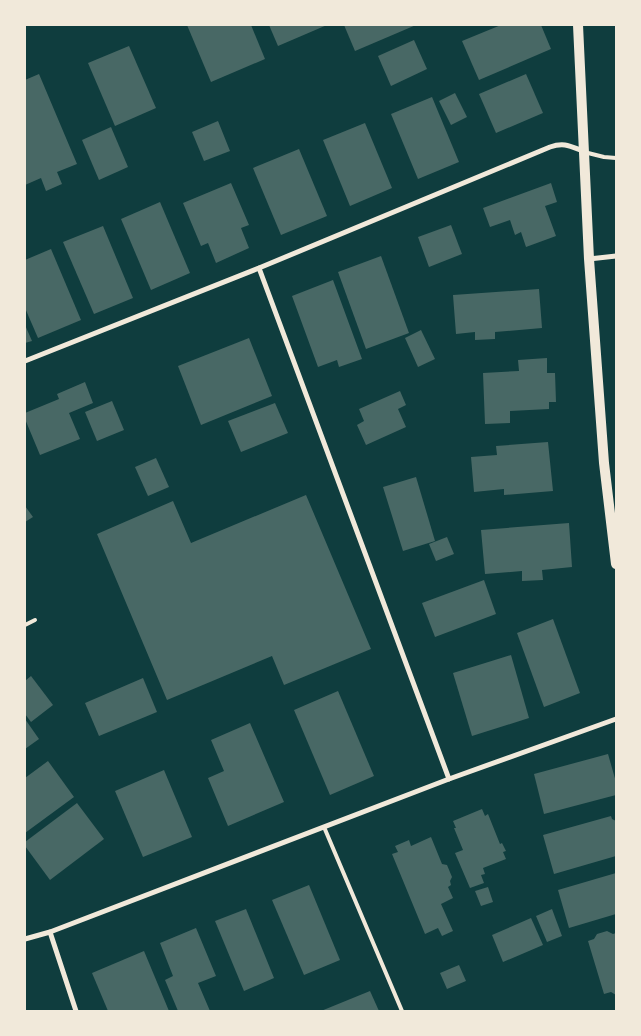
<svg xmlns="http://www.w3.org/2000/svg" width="641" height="1036" font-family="'Source Sans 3',sans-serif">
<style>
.building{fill:#486865}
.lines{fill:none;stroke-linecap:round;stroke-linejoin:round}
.service{stroke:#f1e9da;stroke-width:4}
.minor{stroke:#f1e9da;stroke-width:5}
.secondary{stroke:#f1e9da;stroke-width:10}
</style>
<rect width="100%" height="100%" fill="#0f3d3e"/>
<g class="building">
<polygon points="187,25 251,25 265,59 211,82"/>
<polygon points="269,25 327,25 278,46"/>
<polygon points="344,25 416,25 355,51"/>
<polygon points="501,25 541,25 551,49 479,80 462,41"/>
<polygon points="414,40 427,69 391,86 378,56"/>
<polygon points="129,46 156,108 115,126 88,63"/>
<polygon points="39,74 77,164 57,172 62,184 46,191 41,178 25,185 25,80"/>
<polygon points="526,74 543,113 496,133 479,94"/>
<polygon points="455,93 467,117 451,125 439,101"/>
<polygon points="432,97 459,162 418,179 391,114"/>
<polygon points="218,121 230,151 204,161 192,132"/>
<polygon points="365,123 392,188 350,206 323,140"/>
<polygon points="111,127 128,167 99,180 82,140"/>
<polygon points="299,149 327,216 281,235 253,168"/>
<polygon points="231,183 249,225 241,228 249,248 216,263 208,243 201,246 183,203"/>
<polygon points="551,183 557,202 545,206 556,236 526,247 521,232 515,235 510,220 490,227 483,208"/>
<polygon points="160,202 190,273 151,290 121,219"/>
<polygon points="451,225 462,254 429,267 418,237"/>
<polygon points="103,226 133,298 94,314 63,242"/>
<polygon points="51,249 81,320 38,338 25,308 25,260"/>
<polygon points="381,256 409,333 366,349 338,272"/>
<polygon points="333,280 362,359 339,367 337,360 318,367 292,296"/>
<polygon points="539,289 542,328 495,332 495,339 475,340 475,332 456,334 453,295"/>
<polygon points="25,325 32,341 25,343"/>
<polygon points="421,330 435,359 418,367 405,338"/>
<polygon points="249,338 272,396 201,425 178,366"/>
<polygon points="547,358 547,373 555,373 556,402 549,402 549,409 510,411 510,423 485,424 483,373 519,371 518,360"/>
<polygon points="85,382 93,403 69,413 80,439 40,455 25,419 25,413 59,399 57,394"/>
<polygon points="400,391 406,405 398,409 406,427 366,445 357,425 364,421 359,409"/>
<polygon points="112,401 124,430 97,441 85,412"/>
<polygon points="275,403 288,433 241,452 228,421"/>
<polygon points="548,442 553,491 504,495 504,489 474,492 471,457 497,455 496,446"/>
<polygon points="156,458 169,487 148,496 135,467"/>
<polygon points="416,477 435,541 403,551 383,487"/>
<polygon points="306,495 371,649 284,685 272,656 167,700 97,534 173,501 191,543"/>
<polygon points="25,506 33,517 25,522"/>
<polygon points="569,523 572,567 542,570 543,580 522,581 522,571 485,574 481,530"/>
<polygon points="447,537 454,554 436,561 429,544"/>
<polygon points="484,580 496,614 435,637 422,603"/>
<polygon points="553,619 580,693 544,707 517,633"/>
<polygon points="511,655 529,718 472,736 453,673"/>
<polygon points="31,676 53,705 31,722 25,714 25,681"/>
<polygon points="143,678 157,712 99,736 85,703"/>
<polygon points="338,691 374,776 330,795 294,710"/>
<polygon points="25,719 39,739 25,749"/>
<polygon points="250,723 284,802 228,826 208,778 224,771 211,740"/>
<polygon points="608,754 616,782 616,795 544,814 534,774"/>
<polygon points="48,761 74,797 25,833 25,778"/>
<polygon points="164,770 192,837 143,857 115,791"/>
<polygon points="77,803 104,839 50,880 25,846 25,842"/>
<polygon points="482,809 485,816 488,814 500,844 502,843 506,851 503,852 506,859 483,868 485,874 481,875 484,883 470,888 455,853 463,850 454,828 456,828 453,821"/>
<polygon points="611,816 612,819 616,821 616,856 554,874 543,835"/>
<polygon points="431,837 442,864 447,865 452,877 450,881 451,885 448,887 453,898 441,904 453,931 442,936 438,928 425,934 392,854 398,852 395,846 409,840 411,846"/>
<polygon points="616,873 616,914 569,928 558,890"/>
<polygon points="309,885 340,960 304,975 272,900"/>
<polygon points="488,887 493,902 481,906 475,891"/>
<polygon points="246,909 274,978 244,991 215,921"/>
<polygon points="552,909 562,936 547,942 536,916"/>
<polygon points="531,918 543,945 503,962 492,935"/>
<polygon points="196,928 216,976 198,983 210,1011 178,1011 165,980 173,976 160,943"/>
<polygon points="607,931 613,934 616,933 616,995 611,992 604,994 588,941 594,939 597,934"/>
<polygon points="144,951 169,1011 108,1011 92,973"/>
<polygon points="459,965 466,981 447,989 440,973"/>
<polygon points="370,991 379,1011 321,1011"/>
</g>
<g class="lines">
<g class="service">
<polyline points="584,152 604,157 616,158"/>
<polyline points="25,625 35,620"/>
<polyline points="324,827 402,1011"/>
</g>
<g class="minor">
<polyline points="589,259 616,256"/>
<polyline points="259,268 449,779"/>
<path d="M 25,361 L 259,268 L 550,147 C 564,142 570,146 583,151"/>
<polyline points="50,932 76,1011"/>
<polyline points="25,939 50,932 449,779 616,719"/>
</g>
<polyline class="secondary" points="578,25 589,259 604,463 616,564"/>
</g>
<rect width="641" height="1036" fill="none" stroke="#f1e9da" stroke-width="52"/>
</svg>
